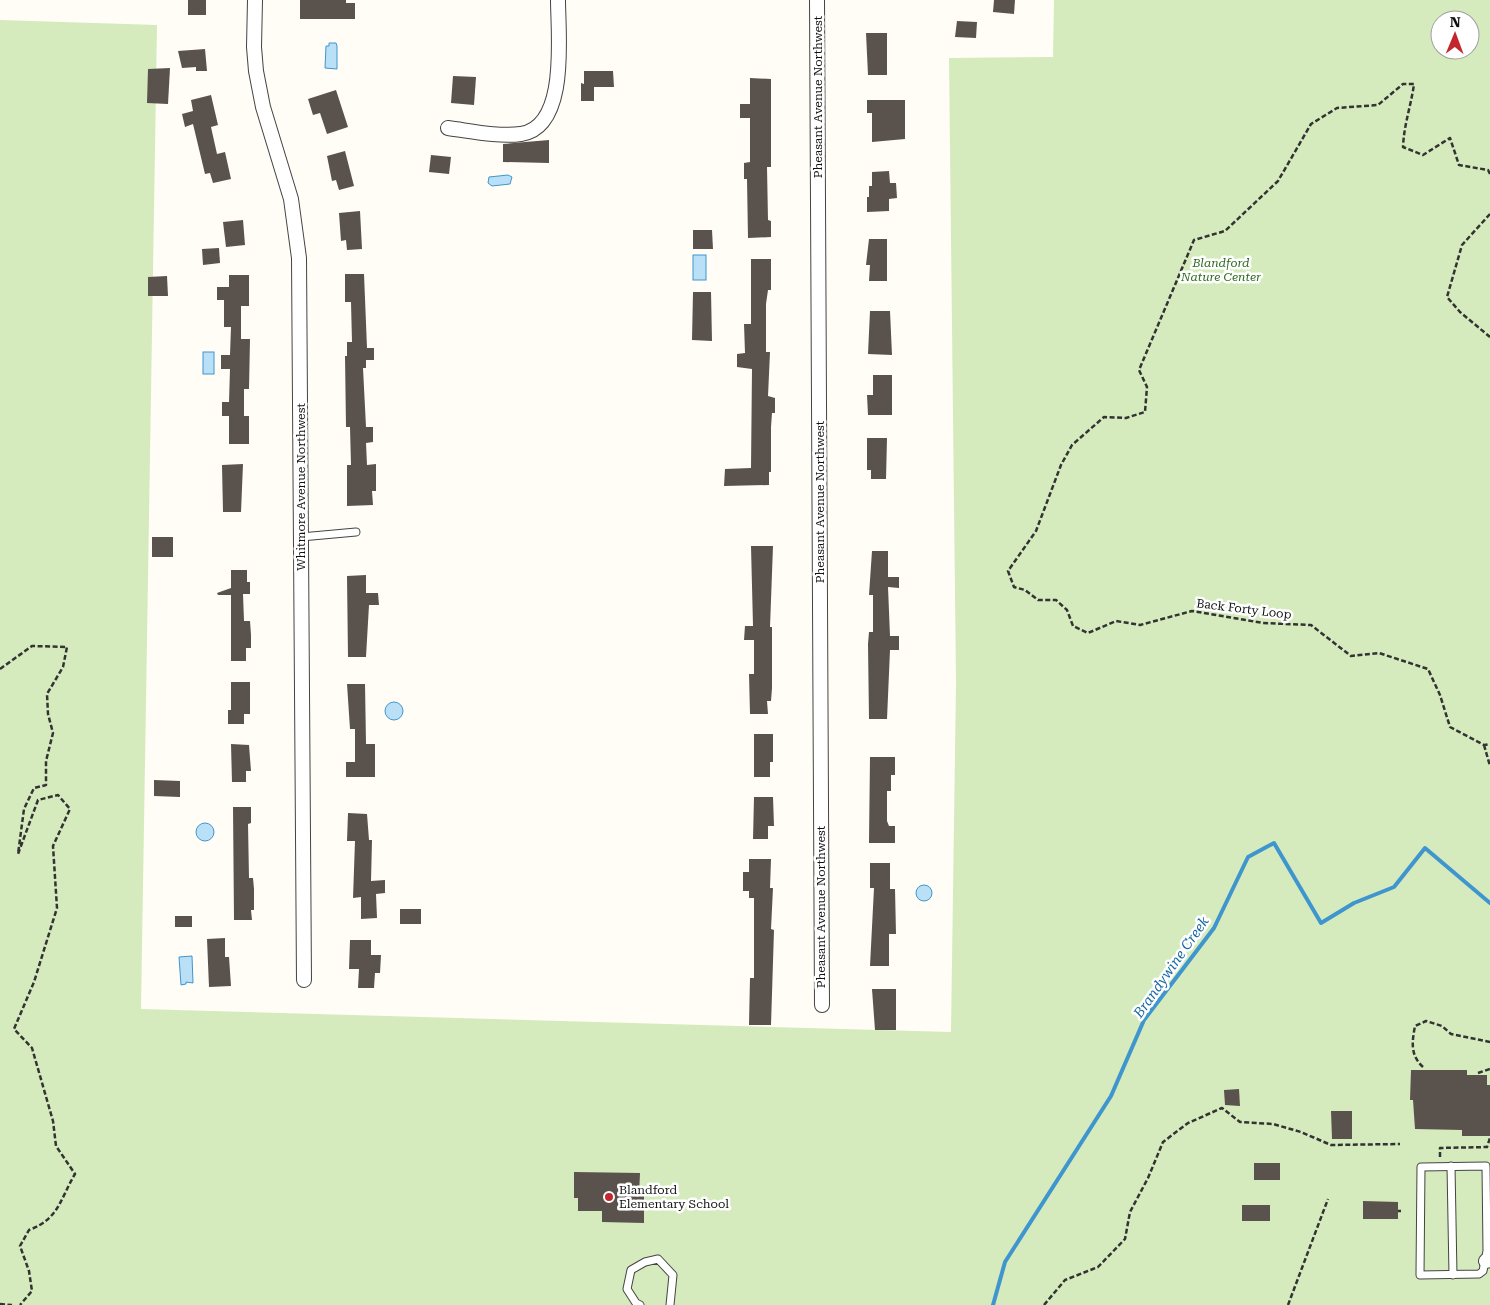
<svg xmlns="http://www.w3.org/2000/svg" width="1490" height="1305" font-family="'Roboto Serif',serif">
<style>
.green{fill:#d5ebbd;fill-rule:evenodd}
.water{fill:#b9e0f7;stroke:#3f96cf}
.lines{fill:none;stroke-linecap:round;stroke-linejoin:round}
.stream{stroke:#3f96cf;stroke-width:4}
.building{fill:#5a524d}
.service-casing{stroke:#444;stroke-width:9}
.minor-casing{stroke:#444;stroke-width:16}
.path{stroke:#333;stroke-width:2.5;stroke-dasharray:5 2.5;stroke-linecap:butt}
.service{stroke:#fff;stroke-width:7}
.minor{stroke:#fff;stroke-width:14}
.poi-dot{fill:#c4262e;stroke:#fff;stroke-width:2}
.labels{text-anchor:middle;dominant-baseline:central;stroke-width:5;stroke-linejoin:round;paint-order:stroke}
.street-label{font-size:12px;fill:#111;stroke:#fff}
.park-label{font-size:12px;font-style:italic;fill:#2f6b1f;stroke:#fff}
.poi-label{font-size:12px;fill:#111;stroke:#fff;text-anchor:start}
.water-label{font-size:14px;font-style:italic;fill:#1768a6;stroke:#fff}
</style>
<rect width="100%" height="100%" fill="#fffdf5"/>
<path class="green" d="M 1054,0 L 1490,0 L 1490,1305 L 0,1305 L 0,20 L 157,25 L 141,1009 L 951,1032 L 956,683 L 949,58 L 1053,57 ZM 1440,20 L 1470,20 L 1470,50 L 1440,50 Z"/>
<g class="water">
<polygon points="329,43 336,43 337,46 337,69 325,68 326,46 329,46"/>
<polygon points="508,175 512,177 510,184 492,186 488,183 489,177"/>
<rect x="693" y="255" width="13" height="25"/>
<rect x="203" y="352" width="11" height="22"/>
<circle cx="394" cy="711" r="9"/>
<circle cx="205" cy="832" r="9"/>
<circle cx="924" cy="893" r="8"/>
<polygon points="192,956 193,983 186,982 186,984 181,985 179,957"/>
</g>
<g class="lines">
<polyline class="stream" points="993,1305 1005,1262 1111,1096 1144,1020 1214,928 1248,857 1274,843 1321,923 1354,903 1394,887 1425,848 1490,903"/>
</g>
<g class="building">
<rect x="188" y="0" width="18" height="15"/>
<polygon points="300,0 346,0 346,3 355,3 355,19 300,19"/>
<polygon points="994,0 1015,0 1014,14 993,12"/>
<polygon points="957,21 977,22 976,38 955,37"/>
<polygon points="866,33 887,33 887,75 868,75"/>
<polygon points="205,49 207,71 196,71 196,67 182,68 178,51"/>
<polygon points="170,68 168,104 147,103 148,69"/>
<polygon points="584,71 613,71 614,87 594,87 594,101 581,101 581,83 584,84"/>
<polygon points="453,76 476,77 474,105 451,103"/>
<polygon points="750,78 771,79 771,167 767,167 768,220 771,221 771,237 748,238 747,179 744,179 744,163 750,162 750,118 740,118 740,104 750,104"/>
<polygon points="336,90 348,127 327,134 320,113 313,115 308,99"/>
<polygon points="211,95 218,125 211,127 217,154 225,152 231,179 213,183 210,173 205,174 193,124 185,127 182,114 193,111 191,100"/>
<polygon points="867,100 905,100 905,139 872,142 872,113 867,113"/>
<polygon points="549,140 549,163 503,162 503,144"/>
<polygon points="345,151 354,186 339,190 336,180 332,181 327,156"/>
<polygon points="431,155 451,157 449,174 429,172"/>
<polygon points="889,171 890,183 896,183 897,198 889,199 889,211 867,212 867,197 869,197 869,186 872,186 872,172"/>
<polygon points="360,211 362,249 347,250 346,240 341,241 339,213"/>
<polygon points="243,220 245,245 226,247 223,222"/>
<polygon points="693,230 712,230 713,249 693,249"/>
<polygon points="869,239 887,239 887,281 869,281 870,265 866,265"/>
<polygon points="219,248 220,263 203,265 202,249"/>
<polygon points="751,259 771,259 771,290 768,290 766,304 766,352 770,352 768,396 775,398 775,413 772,413 771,427 771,472 769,472 769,485 724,486 725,469 751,468 752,369 737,367 737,354 745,353 744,324 751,324"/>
<polygon points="345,274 364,274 367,348 374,348 374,360 366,360 366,368 363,368 366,427 373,427 373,442 366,443 367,465 376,464 376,491 372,491 373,505 347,506 347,465 351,465 350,427 346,427 345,356 347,356 347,342 352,342 351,302 345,302"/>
<polygon points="229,275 249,275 249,306 241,306 241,339 250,339 249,389 244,389 244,416 249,416 249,444 229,444 229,416 222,416 222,402 229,402 230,369 221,369 221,355 230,355 231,327 224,327 224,300 217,300 217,287 229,287"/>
<polygon points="167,276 168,296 148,296 148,277"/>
<polygon points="693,292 711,292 712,341 692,340"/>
<polygon points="870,311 890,311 892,355 868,354"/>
<polygon points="873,375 892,375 892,415 868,415 867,395 873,395"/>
<polygon points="867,438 887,438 886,479 871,479 871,470 867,470"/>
<polygon points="243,464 241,512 223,512 222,465"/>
<rect x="152" y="537" width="21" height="20"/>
<polygon points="751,546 773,546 770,627 772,627 772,688 771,701 767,701 768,714 750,714 749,674 754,674 754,640 744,640 745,626 753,626"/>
<polygon points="872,551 888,551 888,577 899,577 899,588 888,587 890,636 899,636 899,650 890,650 887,719 869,719 868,644 869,632 873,632 873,595 869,595"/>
<polygon points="231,570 247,570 247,582 250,582 250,594 243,594 244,621 250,621 251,635 251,648 246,648 246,661 231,661 231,595 218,595 217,593 231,588"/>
<polygon points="366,575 366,593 378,593 379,605 369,605 366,657 348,657 347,576"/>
<polygon points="231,682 250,682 250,714 244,714 244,724 228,724 228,710 231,710"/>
<polygon points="347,684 365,684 366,744 375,744 375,777 346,777 346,762 355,762 355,729 350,729"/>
<polygon points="754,734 773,734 773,762 770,762 770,777 754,777"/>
<polygon points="231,744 249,745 251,771 246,771 246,782 232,782"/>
<polygon points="870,757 895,757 895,775 891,775 891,791 887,791 887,821 889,826 895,826 895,843 869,843"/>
<polygon points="154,780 180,781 180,797 154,796"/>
<polygon points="754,797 773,797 774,826 768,826 768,839 753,839"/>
<polygon points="233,807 251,807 251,823 248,824 249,878 253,878 254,889 254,910 251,910 252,920 234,920"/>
<polygon points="348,813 367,814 369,840 372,840 371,881 385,880 385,893 376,894 377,918 361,919 361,897 353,898 355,841 347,841"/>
<polygon points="749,859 771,859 770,888 773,888 771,929 774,930 771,1025 749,1025 750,978 754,978 754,898 749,898 749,891 743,891 743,872 749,872"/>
<polygon points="870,863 890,863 890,889 895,889 896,934 889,934 889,966 870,966 874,888 870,888"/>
<rect x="400" y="909" width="21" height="15"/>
<rect x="175" y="916" width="17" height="11"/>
<polygon points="225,938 225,957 229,957 231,986 209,987 207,939"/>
<polygon points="350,940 371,940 371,955 381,955 380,973 375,973 374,988 358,988 359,969 349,969"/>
<polygon points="872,989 896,989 896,1030 875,1030"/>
<polygon points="1411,1070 1467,1070 1467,1075 1487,1075 1487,1085 1490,1085 1490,1136 1462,1136 1462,1130 1415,1129 1413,1100 1410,1100"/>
<polygon points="1239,1089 1240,1106 1225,1105 1224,1090"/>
<polygon points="1331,1111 1352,1111 1352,1139 1332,1139"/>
<rect x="1254" y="1163" width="26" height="17"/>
<polygon points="574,1172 640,1173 639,1196 644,1196 644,1223 602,1222 602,1211 578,1211 578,1198 574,1198"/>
<polygon points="1363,1201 1398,1202 1398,1219 1363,1219"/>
<rect x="1242" y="1205" width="28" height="16"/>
</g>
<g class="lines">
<defs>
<g id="service">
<polyline points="301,537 356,532"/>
<polyline points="1451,1166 1453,1275"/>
<polygon points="1486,1166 1487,1251 1483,1271 1479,1274 1420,1275 1421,1167"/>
<polyline points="640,1305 636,1303 627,1289 631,1270 645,1262 658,1259 673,1275 670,1305"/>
</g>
<g id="minor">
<polyline points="255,0 254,47 256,71 263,107 291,199 299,258 304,980"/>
<polyline points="817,0 822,1005"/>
<path d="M 448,128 C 471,131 498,137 521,134 C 569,127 558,34 558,0"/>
<polyline points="1486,1261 1490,1260"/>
</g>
</defs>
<use href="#service" class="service-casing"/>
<use href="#minor" class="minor-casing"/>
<g class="path">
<path d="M 1490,174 L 1488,170 L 1459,165 L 1450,138 L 1423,155 L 1403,147 C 1404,124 1411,106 1414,84 L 1403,84 L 1378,105 L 1337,108 L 1311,124 L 1278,181 L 1225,231 L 1194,240 L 1139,370 L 1147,387 L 1145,412 L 1126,418 L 1104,417 L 1072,445 L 1061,465 L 1036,531 L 1008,571 L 1014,587 L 1025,590 L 1038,600 L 1056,600 L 1067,610 L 1073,626 L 1088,633 L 1116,621 L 1140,625 L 1192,611 L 1263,623 L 1311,625 L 1351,656 L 1379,653 L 1428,669 L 1440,695 L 1450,727 L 1484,745 L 1490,744"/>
<polyline points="1490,214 1462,245 1447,297 1460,312 1490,337"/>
<path d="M 0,669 L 32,646 L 67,647 L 63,667 L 47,694 L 48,714 L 53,733 L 46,761 L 46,785 L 34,788 L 24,809 L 18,854 L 38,800 L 58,795 L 70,809 L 53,846 L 57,908 L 34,982 L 14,1029 L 32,1048 L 53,1121 L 56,1146 L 75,1174 C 60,1199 59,1219 29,1230 L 20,1246 L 29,1271 L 32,1291 L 20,1305"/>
<polyline points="1484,745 1490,766"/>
<path d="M 1423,1067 C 1410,1055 1412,1042 1415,1026 L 1426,1021 L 1442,1026 L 1451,1034 L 1490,1042"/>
<polyline points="1478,1073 1490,1069"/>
<polyline points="1440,1157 1440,1148 1487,1147 1490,1138"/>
<polyline points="1398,1211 1401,1211"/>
<polyline points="0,1304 12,1305"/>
<polyline points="1044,1305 1065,1280 1098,1267 1125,1239 1130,1212 1148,1178 1163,1142 1188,1123 1222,1108 1240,1122 1273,1124 1301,1132 1331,1145 1400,1144"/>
<polyline points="1288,1305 1328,1199"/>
</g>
<use href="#service" class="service"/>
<use href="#minor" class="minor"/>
</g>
<circle class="poi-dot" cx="609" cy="1197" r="5"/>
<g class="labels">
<g class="street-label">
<text transform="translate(818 97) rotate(-90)">Pheasant Avenue Northwest</text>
<text transform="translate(301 487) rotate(-90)">Whitmore Avenue Northwest</text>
<text transform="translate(820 502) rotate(-90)">Pheasant Avenue Northwest</text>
<text transform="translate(1244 609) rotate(7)">Back Forty Loop</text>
<text transform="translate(821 907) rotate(-90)">Pheasant Avenue Northwest</text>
</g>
<g class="park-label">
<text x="1221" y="263">Blandford<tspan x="1221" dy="14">Nature Center</tspan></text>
</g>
<g class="poi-label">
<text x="619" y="1190">Blandford<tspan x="619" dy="14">Elementary School</tspan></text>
</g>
<g class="water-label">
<text transform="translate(1171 967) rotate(-55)">Brandywine Creek</text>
</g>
</g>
<g transform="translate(1455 35) rotate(1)"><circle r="24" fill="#ffffff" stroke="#a0a0a0"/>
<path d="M0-4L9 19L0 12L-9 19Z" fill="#c4262e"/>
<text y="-8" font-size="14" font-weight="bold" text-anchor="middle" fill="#111111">N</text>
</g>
</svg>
